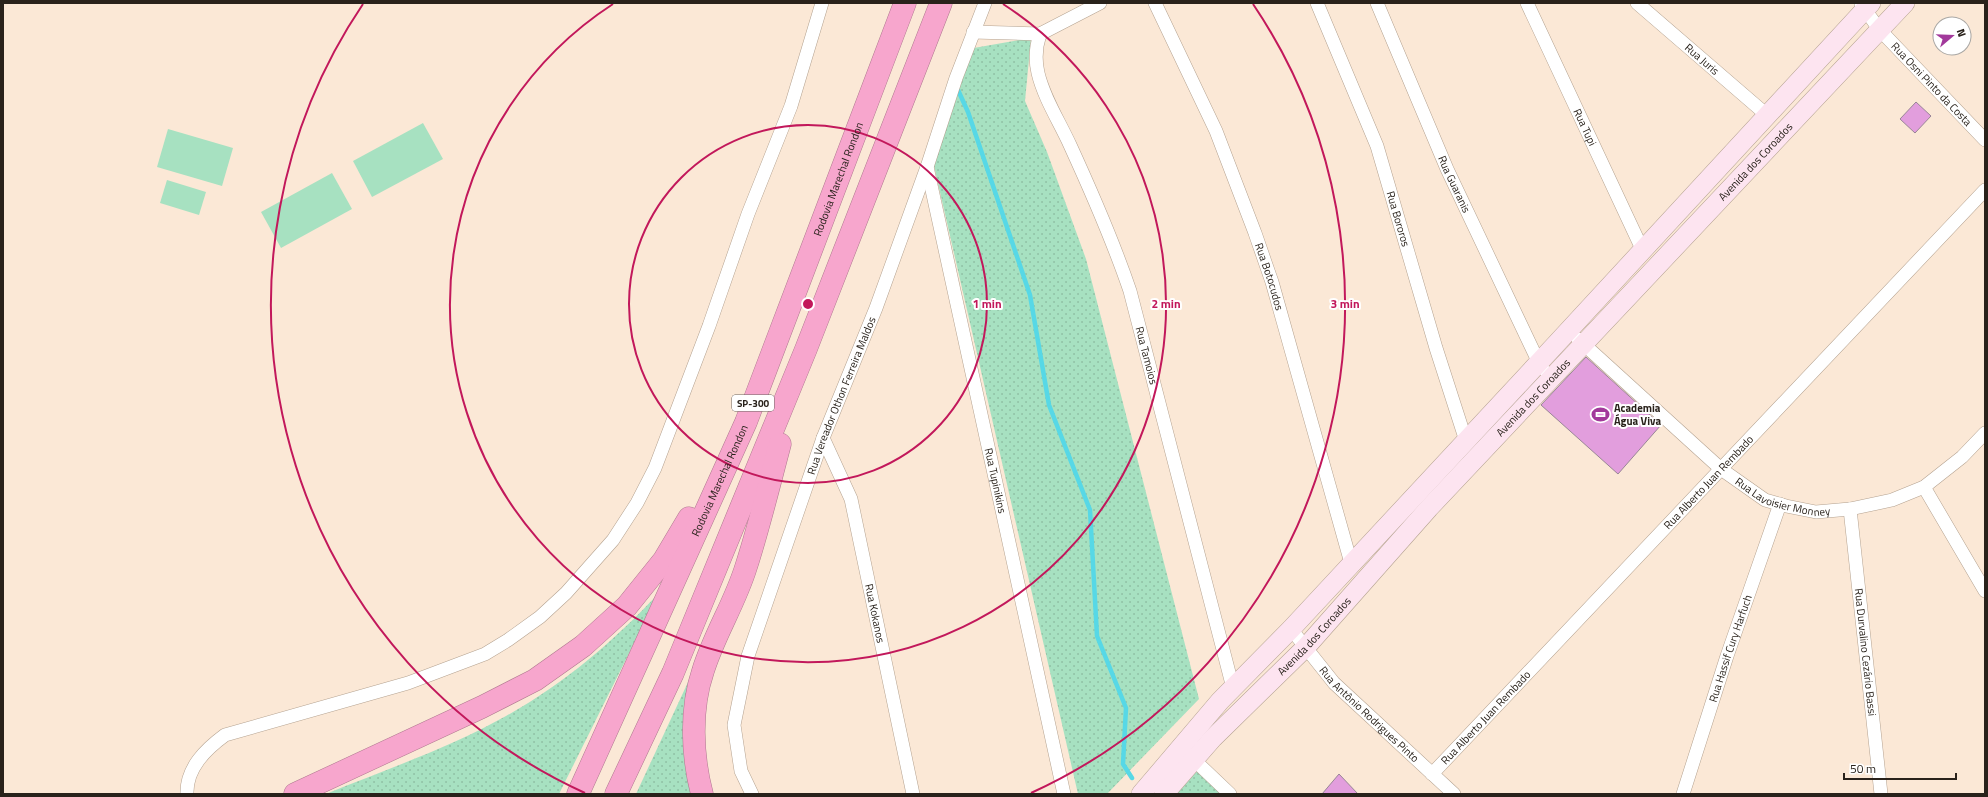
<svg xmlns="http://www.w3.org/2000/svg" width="1988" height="797" font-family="'Titillium Web',sans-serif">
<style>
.green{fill:url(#green-dots)}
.pitch{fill:#a7e1c1}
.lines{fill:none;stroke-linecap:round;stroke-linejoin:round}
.stream{stroke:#57d8e6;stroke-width:4.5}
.building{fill:#e29edd;stroke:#998697}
.street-casing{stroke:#b4a290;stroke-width:14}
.secondary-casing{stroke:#b4a290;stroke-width:20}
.highway-casing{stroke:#af788f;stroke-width:23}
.street{stroke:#fff;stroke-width:13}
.secondary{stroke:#fde4f0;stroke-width:19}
.highway{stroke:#f7a6cd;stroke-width:22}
.ring{fill:none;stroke:#c2185b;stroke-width:2}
.labels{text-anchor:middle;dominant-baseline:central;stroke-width:4;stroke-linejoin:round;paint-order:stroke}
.shield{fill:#fff;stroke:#69645f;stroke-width:1}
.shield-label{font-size:10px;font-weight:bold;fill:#29221b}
.street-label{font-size:11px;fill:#29221b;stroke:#fff}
.poi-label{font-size:11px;font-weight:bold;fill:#29221b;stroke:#fff;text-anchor:start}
.centre{fill:#c2185b;stroke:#fff;stroke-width:2}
.ring-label{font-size:12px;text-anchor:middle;font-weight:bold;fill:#c2185b;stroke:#fff;stroke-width:4;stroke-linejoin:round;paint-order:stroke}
</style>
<defs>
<pattern id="green-dots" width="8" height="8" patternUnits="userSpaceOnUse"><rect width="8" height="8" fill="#a7e1c1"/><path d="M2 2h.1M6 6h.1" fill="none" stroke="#90c1a5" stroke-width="1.8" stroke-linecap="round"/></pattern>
</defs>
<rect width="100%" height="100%" fill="#fbe8d6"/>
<g class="green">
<polygon points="1031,38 1025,101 1047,152 1086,259 1199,699 1107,794 1078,794 934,166 968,49"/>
<path d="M 659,593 L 559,794 L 326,794 C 387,769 449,748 506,716 C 564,684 614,641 659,593 Z"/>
<polygon points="696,665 692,794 636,794"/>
<polygon points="1198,770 1223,794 1176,794"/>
</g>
<g class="pitch">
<polygon points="423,123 443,159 372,197 353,161"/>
<polygon points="168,129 233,148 222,186 157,167"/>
<polygon points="332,173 352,209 281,248 261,212"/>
<polygon points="167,180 206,192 199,215 160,203"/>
</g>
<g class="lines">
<polyline class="stream" points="958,90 968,112 1030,295 1049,405 1090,510 1097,636 1126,708 1123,764 1132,778"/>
</g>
<g class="building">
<polygon points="1916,102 1931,116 1915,133 1900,119"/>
<polygon points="1586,357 1661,425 1618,474 1541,405"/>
<polygon points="1339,774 1358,794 1322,794"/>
</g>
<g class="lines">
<defs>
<g id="street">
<path id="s1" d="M 1155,3 L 1216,131 L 1255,233 L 1272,282 L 1351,563"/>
<path id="s2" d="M 1317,3 L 1377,146 L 1436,348 L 1466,441"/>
<path id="s3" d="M 1377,3 L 1447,169 L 1539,363 L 1543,369"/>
<path id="s4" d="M 1527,3 L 1643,251"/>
<path id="s5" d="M 1637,3 L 1768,116"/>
<path id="s6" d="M 1861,4 L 1879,29 L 1985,140"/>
<polyline points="973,32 1040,34 1100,3"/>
<path id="s7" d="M 1040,34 C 1036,46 1035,60 1038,73 C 1044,98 1059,121 1070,145 C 1092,193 1113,241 1130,291 L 1233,688"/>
<path id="s8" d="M 927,167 L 1064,794"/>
<path id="s9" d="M 1578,339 L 1721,469 L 1765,500 L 1786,506 L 1816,512 L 1850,509 L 1892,500 L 1924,487 L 1962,457 L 1985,433"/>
<path id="s10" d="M 823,438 L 851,499 L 913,794"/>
<polyline points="1924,487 1985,591"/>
<path id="s11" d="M 1850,509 L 1881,794"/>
<path id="s12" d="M 1291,629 L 1334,683 L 1454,794"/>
<polyline points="1189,755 1230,794"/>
<path id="s13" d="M 1432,774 L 1985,190"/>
<path d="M 187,794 C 186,768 206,749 225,735 L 408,683 L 485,654 L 508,640 L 540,617 L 566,593 L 613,540 L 637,503 L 655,468 L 709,326 L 748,214 L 791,106 L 822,3"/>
<path id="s14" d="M 752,794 L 741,771 L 734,725 L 748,656 L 823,438 L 876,308 L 927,167 L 956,78 L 985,3"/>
<path id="s15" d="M 1683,794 L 1727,656 L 1780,504"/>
</g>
<g id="secondary">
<polyline points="1141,794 1220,701 1291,629 1557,343 1871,3"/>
<path id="s16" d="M 1164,794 L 1213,738 L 1306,647 L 1429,508 L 1905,3"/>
</g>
<g id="highway">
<polyline points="295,794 482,707 535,680 583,646 627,606 664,560 689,518"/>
<path id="s17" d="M 578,794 L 746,422 L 905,3"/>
<polyline points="616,794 673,673 806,349 941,3"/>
<path d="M 702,794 C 692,756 690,709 703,671 C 714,635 735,603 746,567 C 759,527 769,485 780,444"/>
</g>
</defs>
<use href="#street" class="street-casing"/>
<use href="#secondary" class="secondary-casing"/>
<use href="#highway" class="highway-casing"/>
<use href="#street" class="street"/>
<use href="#secondary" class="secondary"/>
<use href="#highway" class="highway"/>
</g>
<g class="ring">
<circle cx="808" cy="304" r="179"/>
<path d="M1003 4A358 358 0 1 1 613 4"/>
<path d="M585 793A537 537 0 0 1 363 4M1253 4A537 537 0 0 1 1031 793"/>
</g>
<defs>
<symbol id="stadium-bare" viewBox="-9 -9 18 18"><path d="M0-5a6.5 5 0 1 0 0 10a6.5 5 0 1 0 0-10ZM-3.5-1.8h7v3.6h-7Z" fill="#a2399b" stroke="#fff" stroke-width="2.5" paint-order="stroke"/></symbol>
</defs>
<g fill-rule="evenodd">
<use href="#stadium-bare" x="1588" y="402" width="25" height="25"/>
</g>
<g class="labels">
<rect class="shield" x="732" y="395" width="42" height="16" rx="3"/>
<g class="shield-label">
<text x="753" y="403">SP-300</text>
</g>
<g class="street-label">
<text stroke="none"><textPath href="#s5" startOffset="86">Rua Juris</textPath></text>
<text stroke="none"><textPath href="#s6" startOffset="107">Rua Osni Pinto da Costa</textPath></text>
<text stroke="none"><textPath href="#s4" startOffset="137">Rua Tupi</textPath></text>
<text stroke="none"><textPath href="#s16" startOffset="866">Avenida dos Coroados</textPath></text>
<text stroke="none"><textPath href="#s17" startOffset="668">Rodovia Marechal Rondon</textPath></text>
<text stroke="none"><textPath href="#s3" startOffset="197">Rua Guaranis</textPath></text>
<text stroke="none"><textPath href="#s2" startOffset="231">Rua Bororos</textPath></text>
<text stroke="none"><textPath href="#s1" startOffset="297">Rua Botocudos</textPath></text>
<text stroke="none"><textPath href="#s7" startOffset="343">Rua Tamoios</textPath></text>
<text stroke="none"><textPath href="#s14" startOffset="419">Rua Vereador Othon Ferreira Maldos</textPath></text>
<text stroke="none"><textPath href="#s16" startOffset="542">Avenida dos Coroados</textPath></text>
<text stroke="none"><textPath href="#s17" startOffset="344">Rodovia Marechal Rondon</textPath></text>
<text stroke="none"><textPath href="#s8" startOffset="321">Rua Tupinikins</textPath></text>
<text stroke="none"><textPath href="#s13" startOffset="402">Rua Alberto Juan Rembado</textPath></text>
<text stroke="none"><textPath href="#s9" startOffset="263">Rua Lavoisier Monney</textPath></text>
<text stroke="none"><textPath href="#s10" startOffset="184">Rua Kokanos</textPath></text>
<text stroke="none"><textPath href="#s16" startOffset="218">Avenida dos Coroados</textPath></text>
<text stroke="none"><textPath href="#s15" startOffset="153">Rua Hassif Cury Harfuch</textPath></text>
<text stroke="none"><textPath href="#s11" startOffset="144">Rua Durvalino Cezário Bassi</textPath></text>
<text stroke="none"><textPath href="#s12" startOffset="116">Rua Antônio Rodrigues Pinto</textPath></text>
<text stroke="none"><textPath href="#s13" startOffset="78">Rua Alberto Juan Rembado</textPath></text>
</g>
<g class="poi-label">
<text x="1614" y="408">Academia<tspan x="1614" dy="13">Água Viva</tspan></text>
</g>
</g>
<circle cx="808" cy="304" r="6" class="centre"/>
<g class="ring-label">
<text x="987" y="308">1 min</text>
<text x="1166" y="308">2 min</text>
<text x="1345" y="308">3 min</text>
</g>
<rect width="1988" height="797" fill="none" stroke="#29221b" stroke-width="8"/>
<g transform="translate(1952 36) rotate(71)"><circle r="19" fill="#ffffff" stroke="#a9a7a4"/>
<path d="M0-3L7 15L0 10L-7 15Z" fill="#a2399b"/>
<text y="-6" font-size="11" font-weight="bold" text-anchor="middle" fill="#29221b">N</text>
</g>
<path d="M1844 773v6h112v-6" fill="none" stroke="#29221b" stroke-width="2"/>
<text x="1850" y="773" font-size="12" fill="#29221b" stroke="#ffffff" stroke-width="3" paint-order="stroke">50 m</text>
</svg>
